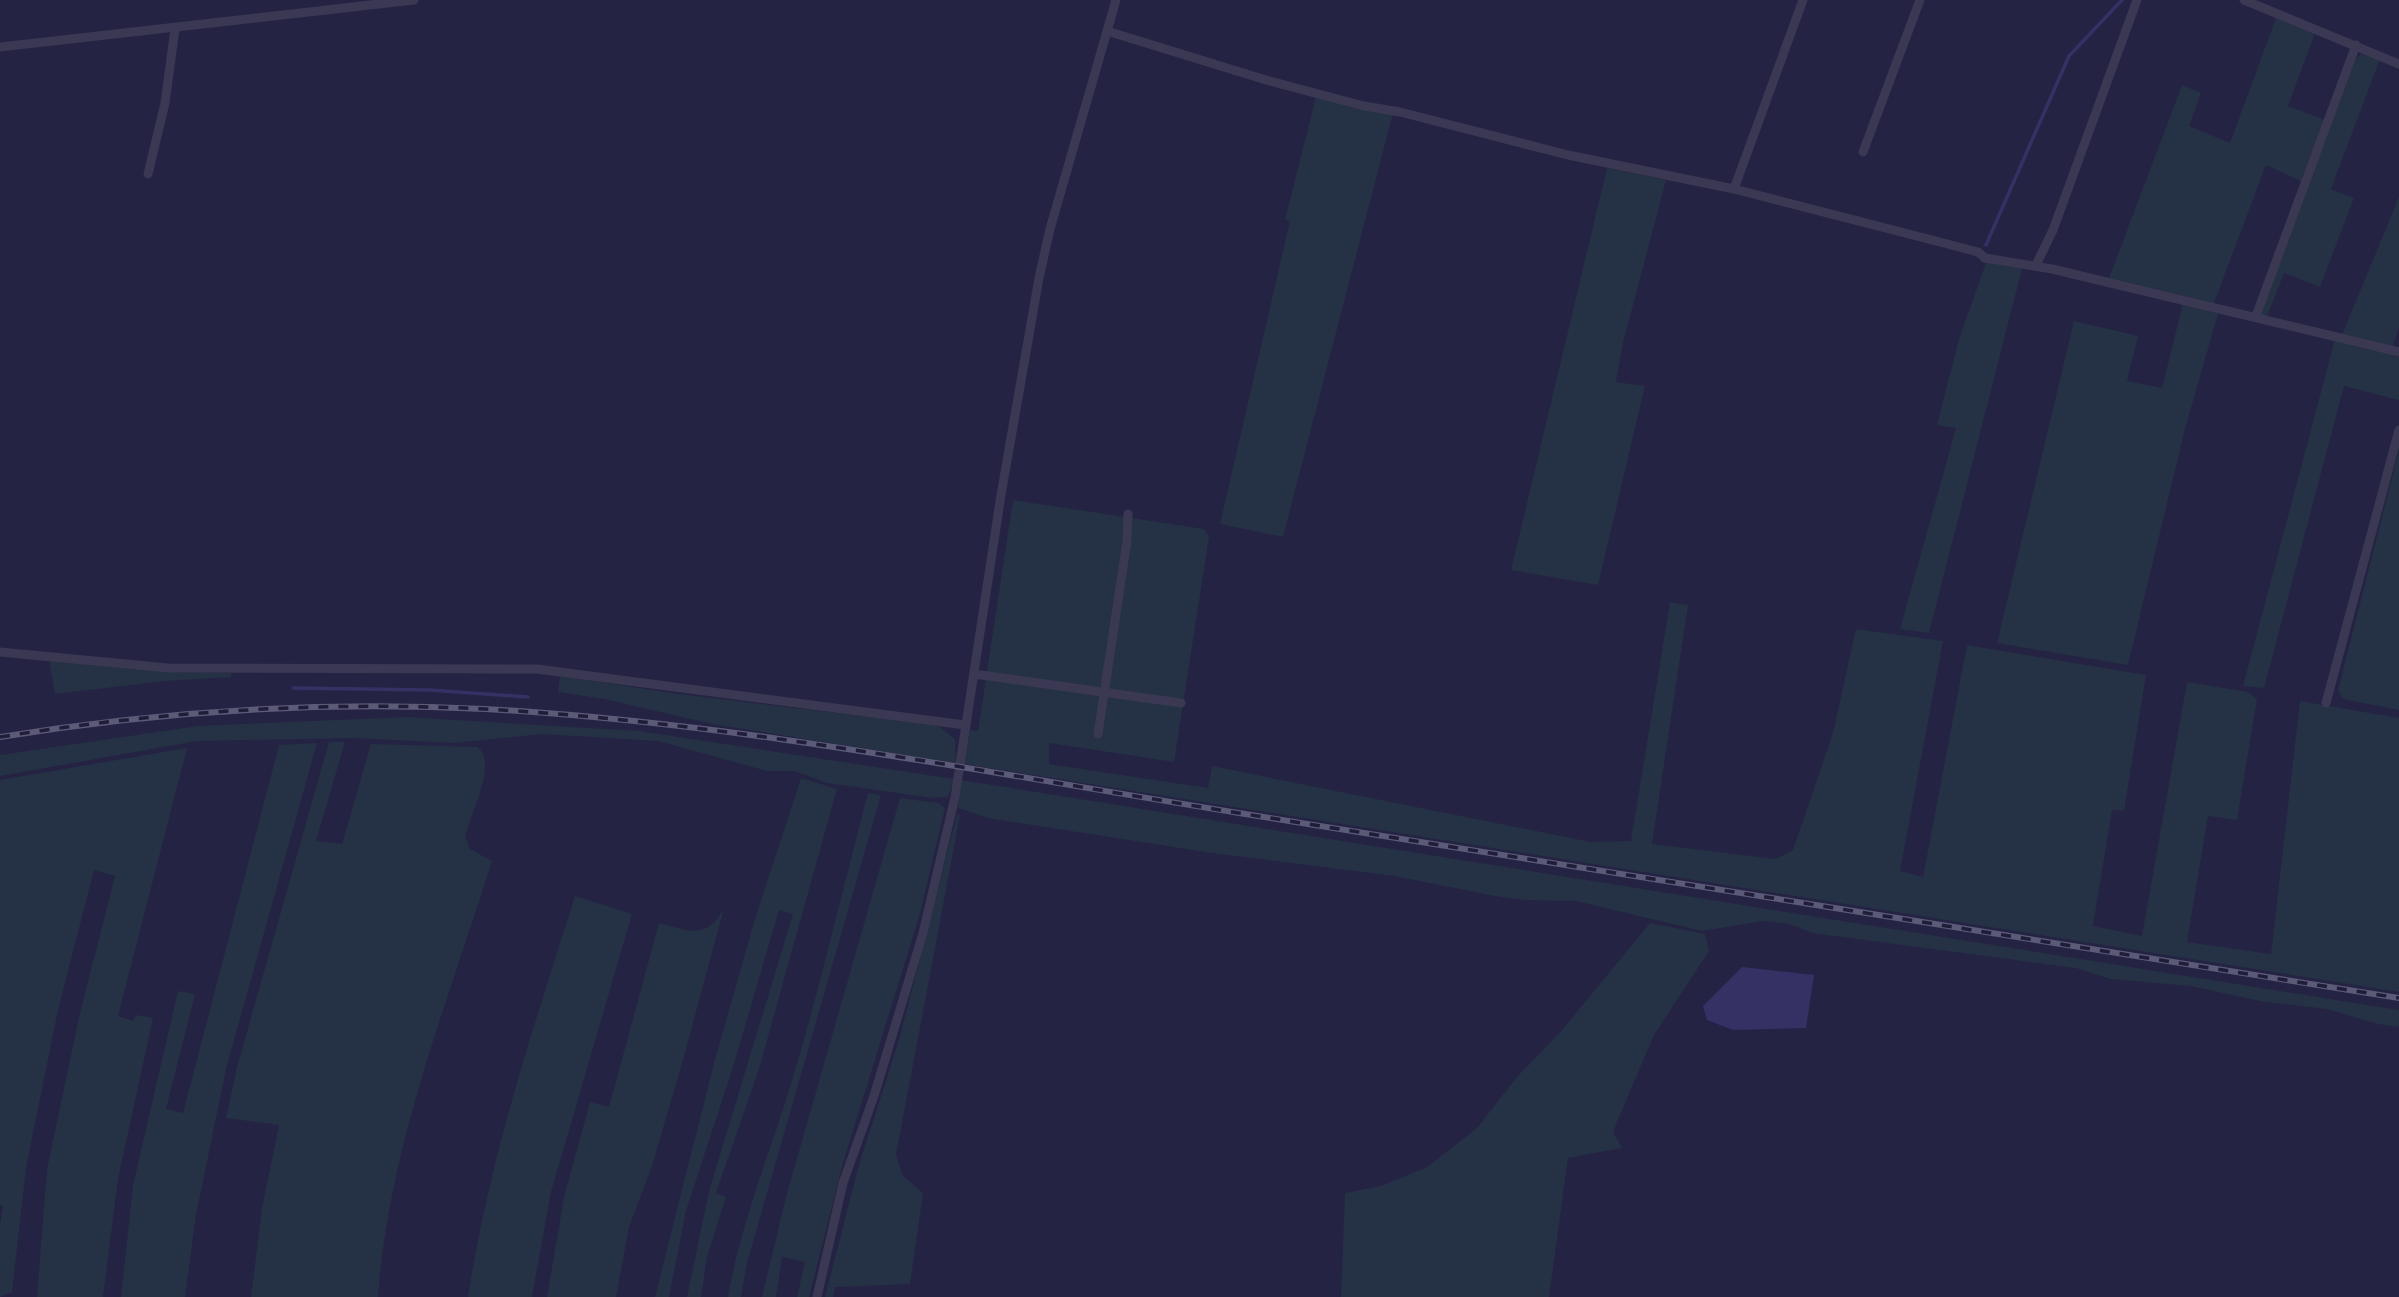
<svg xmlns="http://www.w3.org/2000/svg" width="2399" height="1297" font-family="Montserrat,sans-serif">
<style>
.green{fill:#253144}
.water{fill:#353165}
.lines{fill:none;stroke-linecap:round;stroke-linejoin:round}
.stream{stroke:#353165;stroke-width:3.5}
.street{stroke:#3a3852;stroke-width:9}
.rail-casing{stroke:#5c5a79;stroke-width:6}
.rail{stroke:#1f1d37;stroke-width:3.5;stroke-dasharray:10;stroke-linecap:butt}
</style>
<rect width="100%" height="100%" fill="#252343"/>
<g class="green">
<polygon points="2276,18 2315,33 2288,106 2325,120 2301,181 2266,165 2214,303 2109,278 2182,85 2201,93 2189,126 2230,143"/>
<polygon points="2361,54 2380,59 2331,189 2354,198 2320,287 2284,273 2267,317 2260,314 2355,60"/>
<polygon points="1316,97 1393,113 1283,537 1220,524 1290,221 1285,220"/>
<polygon points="1607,168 1666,180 1623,343 1616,382 1645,386 1598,585 1511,570"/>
<polygon points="2399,197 2399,328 2392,348 2342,335"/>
<polygon points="1987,260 2023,265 1929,633 1900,629 1956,428 1937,425 1959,339"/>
<polygon points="2183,303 2219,310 2185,429 2128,665 1997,643 2074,321 2138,336 2127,381 2162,388"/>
<polygon points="2335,339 2399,357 2399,400 2344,386 2264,688 2243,686"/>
<polygon points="2399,450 2399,710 2343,699 2338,690"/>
<polygon points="1013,500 1204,529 1209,537 1174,762 1049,743 1049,764 1208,788 1212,766 1591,842 1631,841 1670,602 1688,605 1652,844 1776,859 1793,850 1833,733 1856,629 1943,641 1900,871 1923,877 1967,645 2146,675 2124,811 2112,810 2093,926 2142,936 2187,682 2248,692 2257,699 2237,820 2208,816 2187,942 2271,954 2300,701 2399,718 2399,992 964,764 970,730 978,731"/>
<polygon points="49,660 170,672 231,673 231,677 165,681 55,694"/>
<polygon points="560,676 679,694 937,725 955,739 956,763 712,724 604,699 558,692"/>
<polygon points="406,717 639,731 954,779 948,797 933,798 827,783 794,771 767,771 658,741 542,734 454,743 353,738 197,741 0,776 0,755 198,726"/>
<path d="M 329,742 L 345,742 L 316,841 L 342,844 L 371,744 L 477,747 C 499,761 470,815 465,837 L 470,849 L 492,861 C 447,1004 389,1147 378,1297 L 251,1297 L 262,1208 L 279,1125 L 226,1118 L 237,1067 Z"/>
<polygon points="317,743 226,1069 196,1215 185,1297 121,1297 133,1185 178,991 195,994 166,1109 183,1113 279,745"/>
<polygon points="187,748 118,1016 133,1021 136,1015 153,1018 118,1179 103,1297 37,1297 47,1169 80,1013 115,876 94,870 58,1010 26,1168 12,1292 0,1297 0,1225 3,1205 0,1205 0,780"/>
<polygon points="801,778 837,789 759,1069 716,1193 726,1197 707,1257 701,1297 687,1297 709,1191 793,914 779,910 733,1067 686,1211 669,1297 655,1297 714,1063 754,922"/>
<polygon points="961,780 2399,1010 2399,1027 2378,1024 2327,1009 2265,1002 2190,986 2110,979 2076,968 1812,933 1790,924 1764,921 1702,931 1576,901 1525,900 1495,896 1394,876 1212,853 988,818 958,808"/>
<path d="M 868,793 L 881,795 L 747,1263 L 741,1297 L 728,1297 C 741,1221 771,1151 793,1077 C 821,984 843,887 868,793 Z"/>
<polygon points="900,798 938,803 945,808 920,914 843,1163 809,1297 797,1297 805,1262 782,1257 776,1297 762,1297 786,1197"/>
<polygon points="957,814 960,815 896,1155 903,1176 923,1193 910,1284 835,1287 833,1297 825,1297 858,1168 899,1040"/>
<path d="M 575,896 L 632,914 L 551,1192 L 532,1297 L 468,1297 C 489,1160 533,1028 575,896 Z"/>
<path d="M 724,908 L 683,1060 L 652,1166 L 629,1227 L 616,1297 L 547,1297 L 564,1197 L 590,1102 L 609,1107 L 659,923 C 689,931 707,940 724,908 Z"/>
<polygon points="1650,923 1705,934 1709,951 1654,1035 1614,1129 1614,1134 1622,1148 1568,1158 1549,1297 1341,1297 1345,1193 1381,1186 1427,1167 1477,1128 1516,1078 1562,1030"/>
</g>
<polygon class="water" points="1742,967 1814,975 1806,1028 1733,1030 1707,1020 1703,1006"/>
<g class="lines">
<g class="stream">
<polyline points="1986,245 2069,56 2122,0"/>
<polyline points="293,688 430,690 528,697"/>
</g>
<g class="street">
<polyline points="2244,0 2399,64"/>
<polyline points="1107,31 1266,80 1364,106 1400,112 1568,155 1734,189 1936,241 1978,252 1985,258 2052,269 2399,352"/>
<polyline points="0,47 414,0"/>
<polyline points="1863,152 1920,0"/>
<polyline points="148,174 165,103 175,29"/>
<polyline points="1734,189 1803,0"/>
<polyline points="2036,265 2053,230 2137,0"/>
<polyline points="2256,316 2356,45"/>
<polyline points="0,652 168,668 537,669 965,725"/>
<polyline points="974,674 1181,703"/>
<polyline points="2326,703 2399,430"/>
<polyline points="1098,734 1127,541 1128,514"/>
<polyline points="817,1297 843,1183 874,1096 923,933 955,797 1001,495 1039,278 1050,229 1116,0"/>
</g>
<defs>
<path id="rail" d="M 0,737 C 160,711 324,701 485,709 C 740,723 993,774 1245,814 C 1630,875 2014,937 2399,998"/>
</defs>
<use href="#rail" class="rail-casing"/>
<use href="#rail" class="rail"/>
</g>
</svg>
